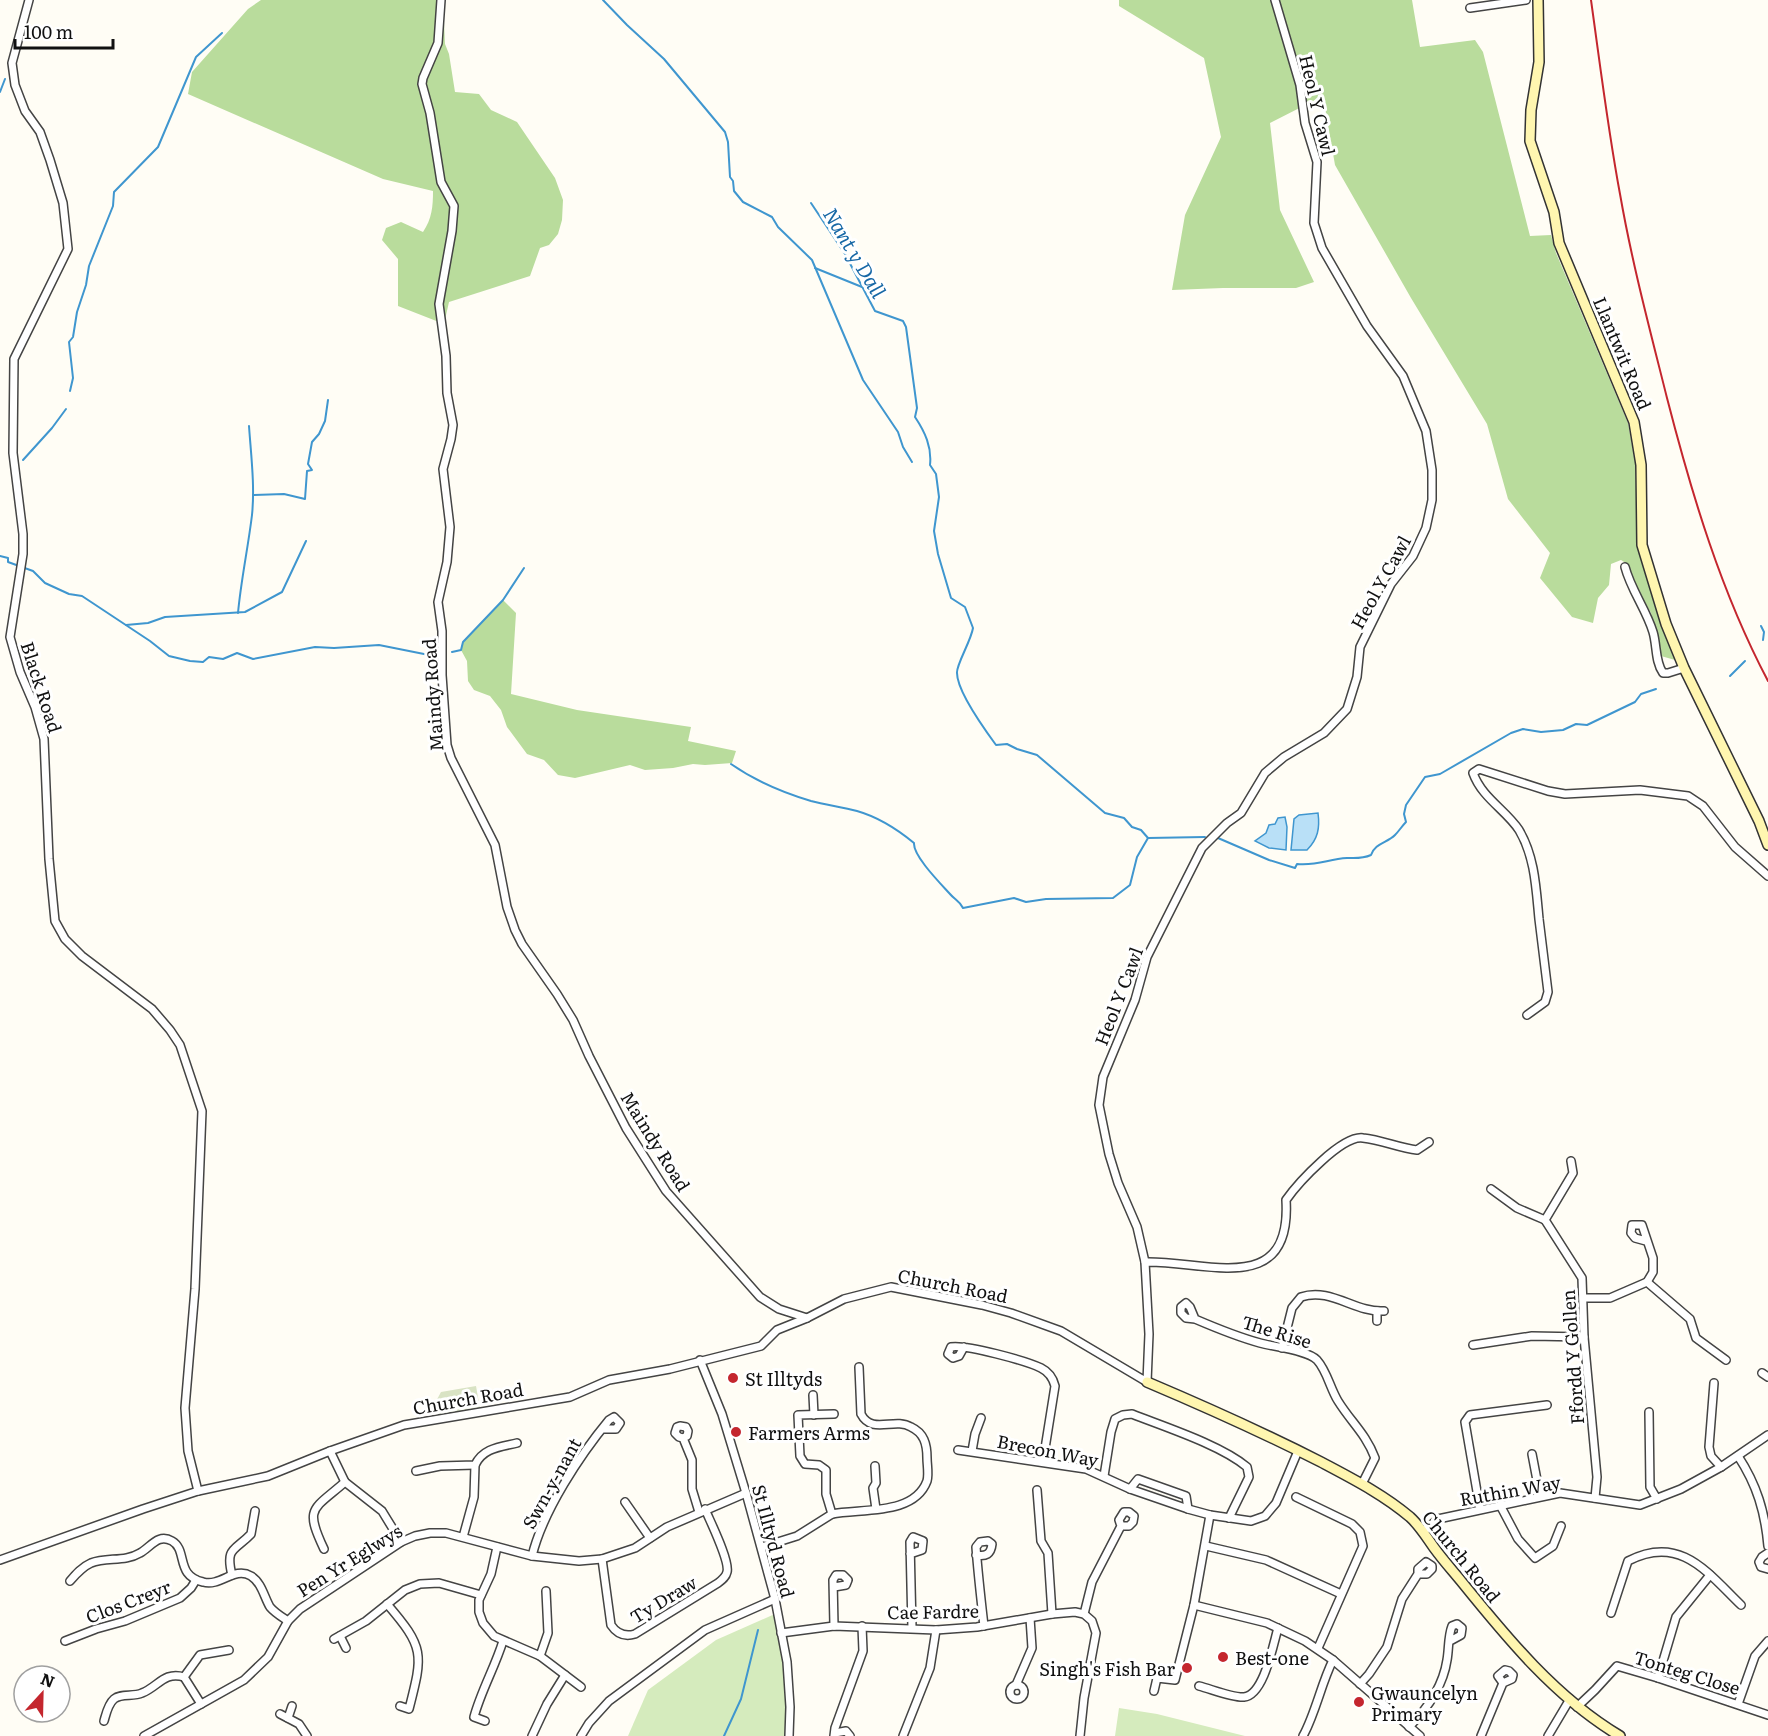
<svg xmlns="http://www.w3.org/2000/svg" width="1768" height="1736" font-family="Literata,serif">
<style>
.green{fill:#d5ebbd}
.forest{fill:#b9dc9c}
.cemetery{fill:#d9e3c4}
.water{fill:#b9e0f7;stroke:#3f96cf;stroke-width:1.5}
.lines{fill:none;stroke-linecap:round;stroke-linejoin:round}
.stream{stroke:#3f96cf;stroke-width:2}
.street-casing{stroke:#444;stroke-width:10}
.secondary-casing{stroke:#333;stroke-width:12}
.street{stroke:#fff;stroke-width:7}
.secondary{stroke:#fff6b0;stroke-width:9}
.rail{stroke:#c4262e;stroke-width:2}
.poi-dot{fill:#c4262e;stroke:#fff;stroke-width:2}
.labels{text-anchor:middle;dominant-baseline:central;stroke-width:6;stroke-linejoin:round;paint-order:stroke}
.street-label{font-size:18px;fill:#111;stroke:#fff}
.poi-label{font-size:18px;fill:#111;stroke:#fff;text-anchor:start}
.water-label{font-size:20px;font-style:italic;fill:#1768a6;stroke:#fff}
</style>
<rect width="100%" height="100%" fill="#fffdf5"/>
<g class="green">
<polygon points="777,1613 787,1662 789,1736 628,1736 648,1690 716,1640"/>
<polygon points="1119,1708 1157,1714 1245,1736 1115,1736"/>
</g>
<g class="forest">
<path d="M 261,0 L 443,0 L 445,44 L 449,54 L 455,92 L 479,94 L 491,110 L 517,122 L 555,178 L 563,200 L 562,220 L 558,234 L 549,245 L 540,248 L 530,276 L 449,302 L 444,324 L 398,306 L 398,259 L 382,240 L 386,228 L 401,222 L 423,232 C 432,219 433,206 433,191 L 383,179 L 188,94 L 192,72 L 248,9 Z"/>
<polygon points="1119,0 1412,0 1420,47 1475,40 1483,52 1530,236 1551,235 1556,253 1628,423 1635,462 1638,546 1657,613 1675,660 1661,656 1651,613 1633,581 1629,565 1621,560 1611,564 1609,585 1598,598 1593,623 1572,617 1540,578 1550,553 1508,499 1487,424 1411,298 1335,165 1323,96 1270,123 1280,210 1314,282 1296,288 1223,288 1172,290 1185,215 1221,137 1204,58 1119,6"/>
<polygon points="503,600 516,613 511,694 577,710 691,727 688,741 736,751 732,763 705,765 693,764 673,768 645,770 630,765 575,778 558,775 544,760 527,754 507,727 501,710 490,696 474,690 468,681 467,661 461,650 463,642"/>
</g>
<polygon class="cemetery" points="476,1386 480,1409 436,1416 434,1405 441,1392"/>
<g class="water">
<path d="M 1318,813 C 1320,828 1318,839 1307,850 L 1291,850 L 1294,819 L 1299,815 Z"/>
<polygon points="1285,817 1287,827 1286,850 1269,848 1255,841 1266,833 1269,825 1275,824 1278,818"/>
</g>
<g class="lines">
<g class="stream">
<polyline points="603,0 627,25 664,59 725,132 728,142 730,177 733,181 734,191 743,202 772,217 778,227 812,260 863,380 898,432 903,447 912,462"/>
<polyline points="0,92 5,79"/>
<path d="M 811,203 L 845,254 L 875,311 L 903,321 L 906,327 L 917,408 L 915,417 C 925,432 932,447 930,465 L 936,474 L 939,497 L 934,531 L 938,554 L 951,598 L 965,607 L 973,628 C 971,641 956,665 957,673 C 957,691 985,730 996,745 L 1007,744 L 1017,749 L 1037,755 L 1105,813 L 1124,818 L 1132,827 L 1141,830 L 1148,838 L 1205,837"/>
<polyline points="815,268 862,287"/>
<polyline points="70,391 73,378 69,342 73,337 77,312 86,285 89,266 113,206 114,192 158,147 196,57 222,33"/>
<polyline points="23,460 52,428 66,409"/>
<polyline points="253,495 284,494 305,499 307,471 312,470 308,464 312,442 319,434 325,421 328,400"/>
<polyline points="0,556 8,558 8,562 33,571 45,583 69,594 82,596 150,641 169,656 190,661 203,662 209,657 223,659 237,653 253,659 315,647 334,648 379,645 434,656"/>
<path d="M 238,613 C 241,580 248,548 252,515 C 255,486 251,455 249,426"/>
<polyline points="126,625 148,623 165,617 245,612 282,592 306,541"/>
<polyline points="1761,626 1764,632 1763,640"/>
<polyline points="452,652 461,650 463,642 503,600 524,568"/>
<polyline points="1730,676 1745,661"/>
<path d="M 731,764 C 754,780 784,793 811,801 C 826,805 842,807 857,811 C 878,817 897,829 914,843 C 913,856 941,884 950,894 C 955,900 960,901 963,908 L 1014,898 L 1026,902 L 1046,899 L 1113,898 L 1130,885 L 1137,857 L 1148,838"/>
<path d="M 1218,838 L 1269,860 L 1295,868 L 1297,864 C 1318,866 1328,859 1347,858 C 1356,858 1362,859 1371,855 C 1375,843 1387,843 1395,835 C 1399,831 1402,826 1406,822 L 1404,814 L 1406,805 L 1425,777 L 1440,774 L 1511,733 L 1523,729 L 1541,732 L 1563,730 L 1576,724 L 1587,725 L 1635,702 L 1641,694 L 1656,689"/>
<polyline points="724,1736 741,1699 758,1630"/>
</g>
<defs>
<g id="street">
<polyline points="29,0 12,63 15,85 25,111 40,132 50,160 63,203 68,249 14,359 13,453 23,534 23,554 10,637 20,672 35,707 44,739 49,859 55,921 65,939 82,956 152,1009 170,1030 180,1045 202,1111 195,1289 185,1408 188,1451 198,1491"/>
<polyline points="441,0 438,43 423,78 422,84 430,113 441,182 454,206 452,231 439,304 446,356 447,393 453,425 451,439 443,469 450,527 447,562 438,602 442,631 442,675 447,745 451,758 495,845 507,907 515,930 522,944 557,994 573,1020 589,1056 626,1128 666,1191 760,1297 779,1309 807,1318"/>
<polyline points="1470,8 1526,0"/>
<path d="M 1625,567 C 1631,590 1646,609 1653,632 C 1657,645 1655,662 1663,673 L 1668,673 L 1684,668"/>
<path d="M 1527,1015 L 1545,1002 L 1548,992 C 1545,968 1542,943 1539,919 C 1536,888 1535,857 1519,830 C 1506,810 1482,798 1473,773 L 1479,769 L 1548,791 L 1565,794 L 1640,790 L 1688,796 L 1703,806 L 1735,847 L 1768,876"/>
<polyline points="1571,1161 1573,1173 1545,1220 1582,1278 1584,1337 1597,1477 1595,1498"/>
<polyline points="1491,1189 1517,1208 1545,1220"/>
<polyline points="1145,1262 1137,1227 1118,1183 1109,1154 1099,1105 1103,1077 1135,1000 1147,957 1202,848 1227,823 1241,813 1265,773 1284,757 1324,733 1347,709 1357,677 1360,647 1391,584 1413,556 1426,528 1432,500 1432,470 1426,431 1403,376 1367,326 1322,248 1314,223 1317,162 1305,123 1300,85 1275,0"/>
<polyline points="1647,1282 1690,1319 1696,1338 1726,1360"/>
<polyline points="1583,1298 1610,1298 1647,1282 1653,1272 1653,1258 1642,1225 1632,1225 1631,1233 1635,1238 1646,1241"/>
<polyline points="1377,1311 1377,1321"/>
<path d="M 1195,1319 L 1190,1307 L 1186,1303 L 1181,1307 L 1181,1313 L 1186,1318 L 1195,1319 C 1216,1328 1238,1337 1260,1343 C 1274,1347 1307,1350 1317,1360 C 1327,1371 1330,1388 1338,1401 C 1351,1422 1366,1434 1375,1458 L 1362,1484"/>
<polyline points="1473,1345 1532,1336 1584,1337"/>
<path d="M 964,1347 L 959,1356 L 953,1358 L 948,1354 L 951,1347 C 965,1344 1027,1361 1041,1368 C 1049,1372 1053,1378 1055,1386 L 1043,1461"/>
<path d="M 1282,1348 L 1292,1308 L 1301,1297 C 1331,1287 1355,1313 1384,1311"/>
<polyline points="700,1360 722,1414 746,1493 775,1599 787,1662 790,1707 789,1736"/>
<polyline points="1762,1373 1768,1377"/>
<polyline points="1714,1383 1709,1447 1711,1456 1721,1467"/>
<polyline points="813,1395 814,1415"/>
<polyline points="1649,1412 1650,1487 1657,1499"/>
<polyline points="683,1438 679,1437 675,1433 677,1427 680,1426 686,1427 688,1431 687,1436 683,1438 692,1460 692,1489 699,1512"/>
<polyline points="958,1450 1086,1469 1130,1489 1188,1509 1210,1515 1251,1521 1265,1516 1276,1503 1298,1451"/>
<polyline points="330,1451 345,1482"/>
<polyline points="972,1451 975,1434 981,1418"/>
<polyline points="1532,1454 1540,1496"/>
<path d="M 1738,1456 C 1757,1485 1765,1512 1768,1546"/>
<polyline points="875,1466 876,1483 873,1488 876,1509"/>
<path d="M 416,1471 L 440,1466 L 475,1465 C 483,1448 500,1447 517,1443"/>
<path d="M 1104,1476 L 1111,1432 L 1115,1419 L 1123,1415 L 1132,1414 C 1165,1427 1221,1445 1247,1467 L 1249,1477 L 1229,1518"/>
<polyline points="1130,1489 1138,1479 1186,1496 1188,1509"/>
<polyline points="1037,1490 1041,1541 1048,1553 1052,1614"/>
<polyline points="1296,1497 1352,1524 1360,1532 1363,1546 1318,1648"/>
<polyline points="625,1502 650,1538"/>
<polyline points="1500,1505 1518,1539 1535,1558 1553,1546 1561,1526"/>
<polyline points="1480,1509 1465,1422 1470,1415 1547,1405"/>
<path d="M 832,1514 C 861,1508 914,1516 927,1481 C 929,1474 927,1465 927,1458 C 927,1444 924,1433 911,1427 C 894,1417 872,1435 861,1414 L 859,1367"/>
<polyline points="1424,1531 1438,1519 1560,1493 1640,1505 1681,1489 1721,1467 1768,1435"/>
<polyline points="463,1537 474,1497 475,1465"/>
<polyline points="1206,1546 1266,1560 1341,1594"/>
<polyline points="497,1547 491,1574 479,1600 479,1612 483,1623 494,1636 540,1656 581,1687"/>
<polyline points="762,1547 797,1536 832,1514 826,1494 826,1470 819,1465 805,1464 800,1456 798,1415 834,1414"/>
<path d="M 324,1549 C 304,1507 313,1510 345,1482 L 382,1511 L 401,1542"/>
<polyline points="1768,1553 1762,1557 1759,1562 1761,1567 1768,1569"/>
<polyline points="910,1554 922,1550 923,1541 913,1537 910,1542 912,1628"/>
<path d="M 976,1555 C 986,1557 991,1554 992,1544 L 988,1541 L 980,1542 L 976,1547 C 978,1574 981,1600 984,1626"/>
<path d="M 532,1556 C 543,1511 580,1455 609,1420 L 614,1417 L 620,1423 L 616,1429 L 603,1429"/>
<path d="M 602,1559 L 611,1625 C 617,1634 625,1637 635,1634 L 718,1583 C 722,1580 726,1577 727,1572 C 730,1561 710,1521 705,1509"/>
<path d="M 0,1560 L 143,1509 L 198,1491 L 268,1476 L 330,1451 L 404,1425 L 570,1397 L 609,1380 L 670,1369 L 761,1346 L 777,1330 L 807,1318 L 844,1299 L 891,1287 L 982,1305 L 1011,1313 L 1061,1331 L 1147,1382 L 1149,1334 L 1145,1262 C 1205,1260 1292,1299 1286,1200 C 1298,1183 1342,1135 1363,1138 C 1382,1140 1399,1148 1417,1150 L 1429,1142"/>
<path d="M 232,1575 C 225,1547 235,1551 251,1534 L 255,1511"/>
<path d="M 70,1581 C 76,1574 82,1567 91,1563 C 107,1557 125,1562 140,1553 C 151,1547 158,1533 172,1541 C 188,1550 175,1576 203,1582 C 221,1587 234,1566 251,1576 C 262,1583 264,1597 270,1607 C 275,1613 282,1617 288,1621"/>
<polyline points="834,1587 846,1585 848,1580 843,1575 836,1575 833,1580 834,1626"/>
<path d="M 387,1604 C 425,1648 423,1654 409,1709 L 400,1706"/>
<polyline points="1194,1605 1267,1623 1305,1641 1333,1660 1420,1736"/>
<path d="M 1611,1613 L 1628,1561 C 1680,1534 1707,1572 1741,1605"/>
<polyline points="1084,1614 1092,1582 1121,1526 1119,1520 1124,1512 1129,1512 1134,1516 1133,1522 1129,1526 1121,1526"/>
<polyline points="781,1633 834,1626 936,1630 977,1627 1052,1614 1075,1612 1084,1614 1092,1621 1096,1633 1084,1698 1080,1736"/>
<polyline points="340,1636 346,1648"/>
<polyline points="334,1639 366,1621 405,1590 420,1584 439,1583 481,1595"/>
<polyline points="65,1641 96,1629 125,1621 180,1598 191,1588 196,1580"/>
<polyline points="540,1656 548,1633 546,1591"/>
<polyline points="1658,1678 1676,1617 1710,1575"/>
<polyline points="1360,1684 1369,1674 1387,1647 1402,1599 1418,1574 1418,1569 1426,1562 1432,1566 1432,1569 1427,1574 1418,1574"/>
<circle cx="1017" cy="1692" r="7"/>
<polyline points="1016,1685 1032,1648 1030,1618"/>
<path d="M 1199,1686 C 1211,1689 1233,1698 1244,1697 C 1264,1695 1273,1645 1278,1628"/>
<polyline points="1154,1691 1157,1678 1175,1680 1194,1605 1210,1515"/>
<polyline points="201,1704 184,1677 200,1655 229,1650"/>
<polyline points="1738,1704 1755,1656 1768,1641"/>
<polyline points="1577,1707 1595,1690 1617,1666 1658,1678 1768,1715"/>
<polyline points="280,1714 299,1724 307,1736"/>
<polyline points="288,1718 292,1706"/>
<path d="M 104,1721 C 106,1714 108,1704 114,1699 C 121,1693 133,1697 142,1693 C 158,1687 164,1671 184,1677"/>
<path d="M 485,1721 L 474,1717 C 481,1691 495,1667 503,1641"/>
<path d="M 1409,1727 C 1428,1708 1443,1687 1447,1660 C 1449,1649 1448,1636 1452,1626 L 1457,1624 L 1462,1628 L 1461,1635 L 1450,1641"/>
<polyline points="835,1733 846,1731 850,1736"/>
<polyline points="144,1736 244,1680 268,1657 288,1621 300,1609 401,1542 415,1536 430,1533 446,1533 532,1556 579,1561 602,1559 635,1548 667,1527 746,1493"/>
<polyline points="532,1736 547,1704 565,1675"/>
<polyline points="581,1736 589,1723 609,1701 705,1630 775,1599"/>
<polyline points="834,1736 835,1728 863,1651 862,1626"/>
<polyline points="903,1736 930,1668 936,1630"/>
<path d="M 1303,1736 C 1316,1712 1321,1684 1333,1660"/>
<polyline points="1481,1736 1503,1683 1512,1679 1513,1675 1509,1671 1505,1670 1498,1676 1503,1683"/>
<polyline points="1548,1736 1570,1699"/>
</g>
<g id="secondary">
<polyline points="1538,0 1539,62 1531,110 1530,141 1554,212 1559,243 1634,422 1641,465 1642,545 1666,624 1684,668 1759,821 1768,845"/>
<path d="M 1147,1382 C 1206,1407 1264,1433 1321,1462 C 1351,1478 1383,1494 1410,1517 C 1420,1526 1427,1538 1435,1549 C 1443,1560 1452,1570 1461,1581 C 1507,1638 1556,1698 1620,1736"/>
</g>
</defs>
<use href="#street" class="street-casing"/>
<use href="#secondary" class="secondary-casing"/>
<use href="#street" class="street"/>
<use href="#secondary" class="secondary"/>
<path class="rail" d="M 1591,0 C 1600,64 1608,130 1620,194 C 1632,263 1650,330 1667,398 C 1692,495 1721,592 1768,681"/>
</g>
<g class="poi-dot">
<circle cx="733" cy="1378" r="6"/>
<circle cx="736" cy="1432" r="6"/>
<circle cx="1223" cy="1657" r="6"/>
<circle cx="1187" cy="1668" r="6"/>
<circle cx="1359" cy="1702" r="6"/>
</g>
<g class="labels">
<g class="street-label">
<text transform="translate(1318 105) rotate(77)">Heol Y Cawl</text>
<text transform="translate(1623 353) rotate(67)">Llantwit Road</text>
<text transform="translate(1380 582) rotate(-61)">Heol Y Cawl</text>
<text transform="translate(42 687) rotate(72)">Black Road</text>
<text transform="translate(432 695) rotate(-94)">Maindy Road</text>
<text transform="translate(1118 996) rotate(-69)">Heol Y Cawl</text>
<text transform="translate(656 1141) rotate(58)">Maindy Road</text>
<text transform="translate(953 1285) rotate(11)">Church Road</text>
<text transform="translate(1277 1331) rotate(17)">The Rise</text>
<text transform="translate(1572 1357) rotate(-94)">Ffordd Y Gollen</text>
<text transform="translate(468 1398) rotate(-10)">Church Road</text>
<text transform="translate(1048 1450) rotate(11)">Brecon Way</text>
<text transform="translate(551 1483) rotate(-61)">Swn-y-nant</text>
<text transform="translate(1510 1490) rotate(-10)">Ruthin Way</text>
<text transform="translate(774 1541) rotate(75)">St Illtyd Road</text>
<text transform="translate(1462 1556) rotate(51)">Church Road</text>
<text transform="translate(349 1560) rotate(-32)">Pen Yr Eglwys</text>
<text transform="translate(663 1599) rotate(-31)">Ty Draw</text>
<text transform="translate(128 1601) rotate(-21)">Clos Creyr</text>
<text transform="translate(933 1611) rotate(-1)">Cae Fardre</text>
<text transform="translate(1687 1672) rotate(17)">Tonteg Close</text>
</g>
<g class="poi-label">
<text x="745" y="1378">St Illtyds</text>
<text x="748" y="1432">Farmers Arms</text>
<text x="1235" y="1657">Best-one</text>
<text x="1175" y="1668" text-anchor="end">Singh's Fish Bar</text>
<text x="1371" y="1692">Gwauncelyn<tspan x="1371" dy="21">Primary</tspan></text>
</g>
<g class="water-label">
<text transform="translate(856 252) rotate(59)">Nant y Dall</text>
</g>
</g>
<g transform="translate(42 1694) rotate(22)"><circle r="28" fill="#ffffff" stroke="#a0a0a0" stroke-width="1.5"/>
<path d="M0-4.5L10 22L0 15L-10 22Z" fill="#c4262e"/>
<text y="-9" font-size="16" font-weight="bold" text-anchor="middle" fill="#111111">N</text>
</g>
<path d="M15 39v9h98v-9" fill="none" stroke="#111111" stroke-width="3"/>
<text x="24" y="39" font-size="18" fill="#111111" stroke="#ffffff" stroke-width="4.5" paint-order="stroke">100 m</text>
</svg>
